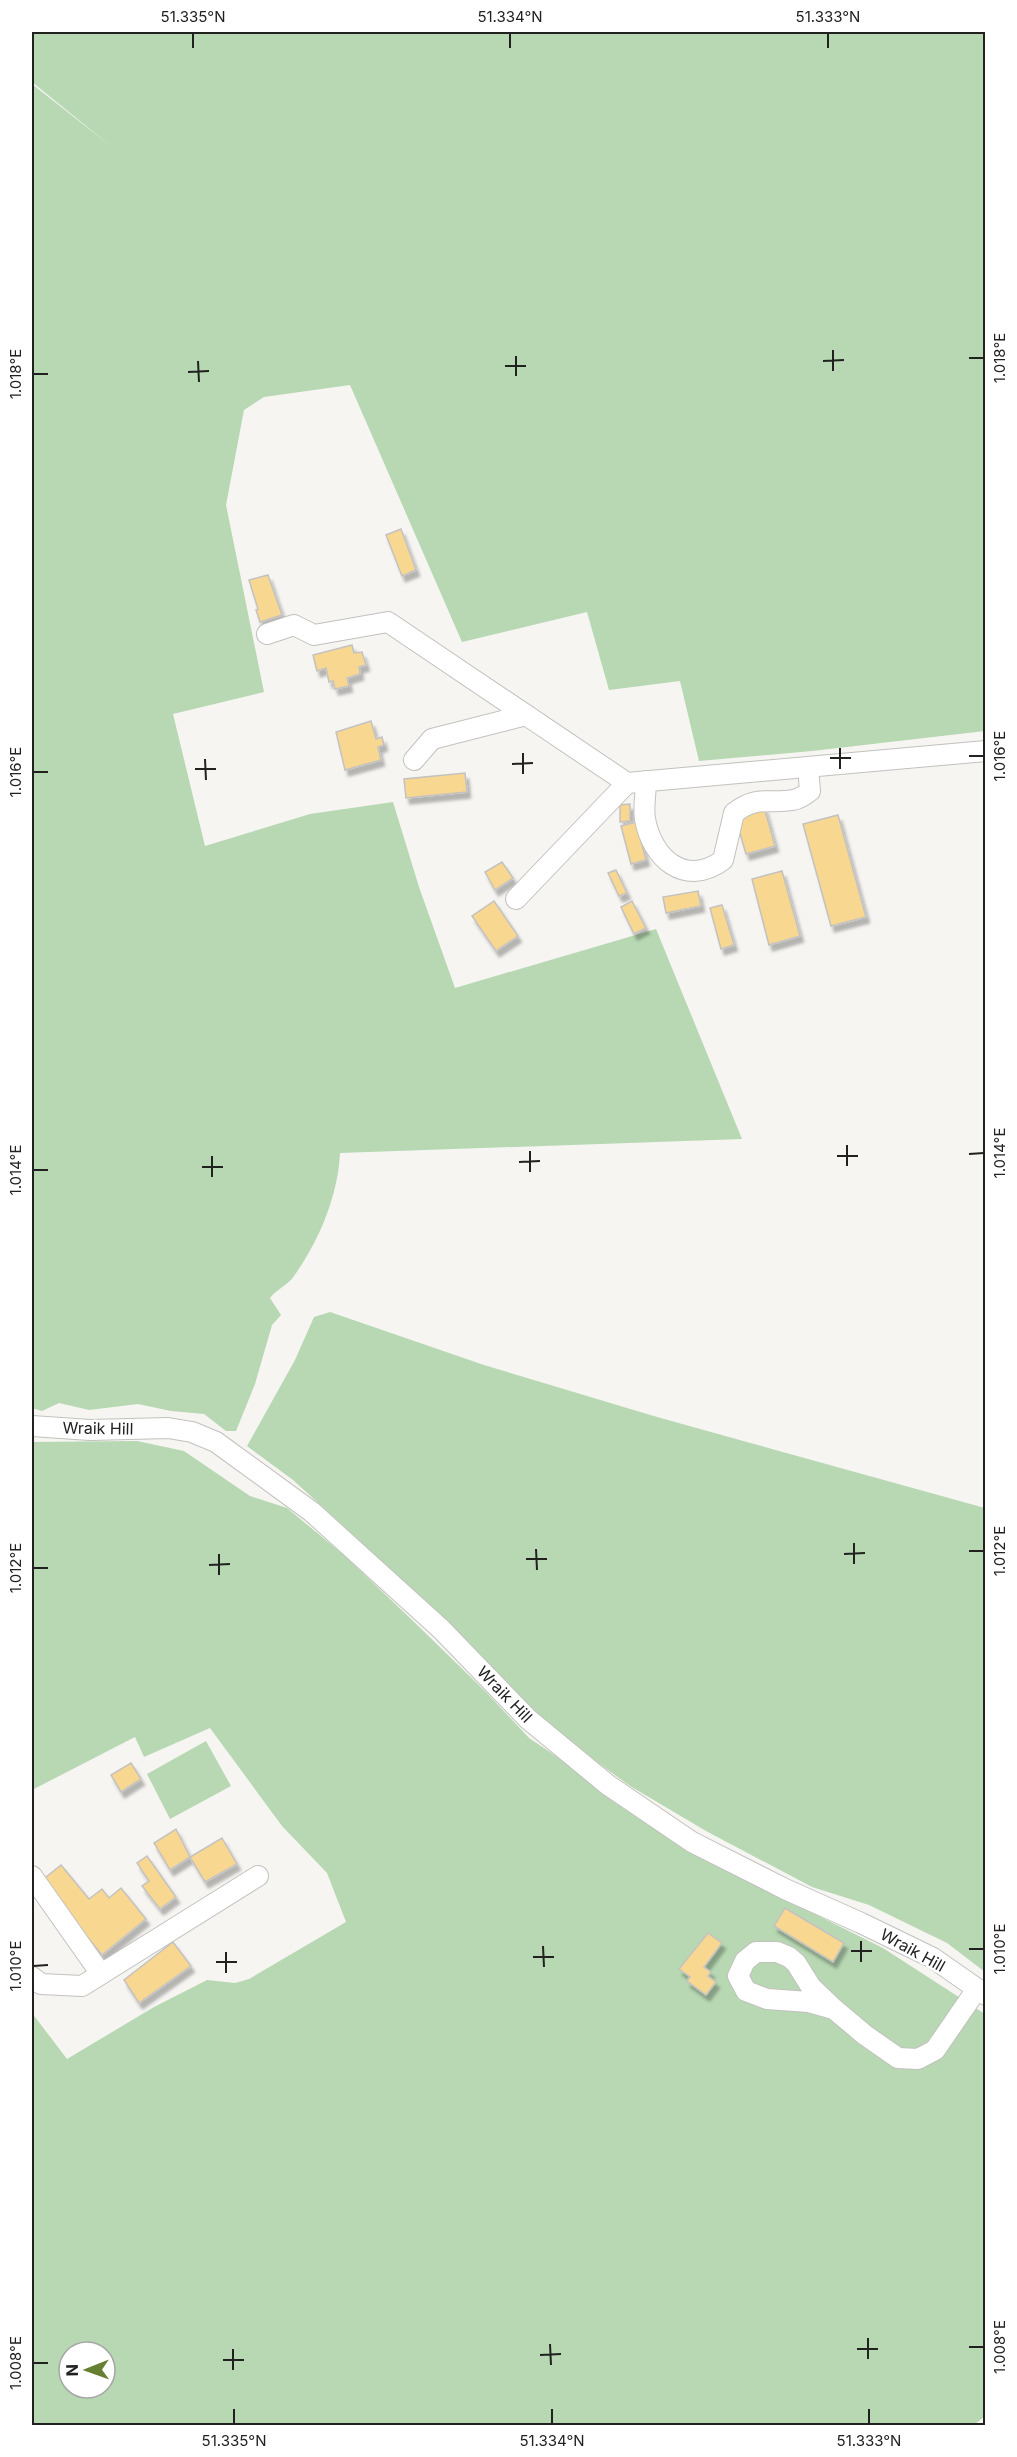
<svg xmlns="http://www.w3.org/2000/svg" width="1017" height="2457" font-family="Inter,sans-serif">
<style>
.green{fill:#b7d8b3;fill-rule:evenodd}
.building{fill:#f8d791;stroke:#c4c2c0;stroke-width:1.5;filter:url(#shadow)}
.lines{fill:none;stroke-linecap:round;stroke-linejoin:round}
.minor-casing{stroke:#c2c1be;stroke-width:22}
.minor{stroke:#fff;stroke-width:20}
.ticks{fill:none;stroke:#212120;stroke-width:2}
.labels{text-anchor:middle;dominant-baseline:central;stroke-width:5;stroke-linejoin:round;paint-order:stroke}
.street-label{font-size:16px;fill:#212120;stroke:#fff}
.neatline{fill:none;stroke:#212120;stroke-width:2}
.ticks-label{font-size:15px;text-anchor:middle;fill:#212120}
</style>
<defs>
<filter id="shadow"><feDropShadow dx="3.5" dy="6" stdDeviation="1.5" flood-color="#0004"/></filter>
</defs>
<rect width="100%" height="100%" fill="#f6f5f2"/>
<g class="green">
<path d="M 32,32 L 985,32 L 985,731 L 812,751 L 699,761 L 680,681 L 609,690 L 587,612 L 462,642 L 350,385 L 264,397 L 244,410 L 226,505 L 264,692 L 173,714 L 205,846 L 310,814 L 393,802 L 419,887 L 455,988 L 656,929 L 742,1139 L 340,1153 C 338,1196 319,1241 294,1276 C 288,1285 277,1289 270,1298 L 281,1315 L 272,1325 L 255,1384 L 236,1431 L 226,1431 L 204,1414 L 171,1411 L 138,1404 L 89,1410 L 59,1403 L 42,1411 L 32,1408 L 32,84 L 112,147 L 32,82 Z"/>
<polygon points="330,1312 484,1365 657,1417 985,1508 985,1972 947,1943 869,1905 812,1887 706,1831 630,1786 535,1717 359,1540 293,1480 247,1446 295,1360 314,1317"/>
<path d="M 137,1441 L 184,1451 L 250,1496 L 287,1508 L 345,1556 L 411,1619 L 487,1693 L 529,1738 L 696,1850 L 704,1859 L 883,1948 L 985,2014 L 985,2416 L 973,2426 L 32,2425 L 32,2013 L 67,2059 L 154,2007 L 207,1980 L 235,1983 L 249,1979 L 346,1922 L 327,1873 L 282,1826 L 210,1728 L 144,1757 L 135,1737 L 32,1790 L 32,1442 ZM 785,1908 L 844,1943 L 833,1962 L 774,1926 ZM 708,1933 L 721,1943 L 704,1967 L 711,1972 L 708,1976 L 715,1982 L 705,1995 L 688,1981 L 690,1977 L 680,1969 ZM 69,2352 L 105,2352 L 105,2388 L 69,2388 Z"/>
<polygon points="206,1741 231,1786 170,1819 147,1774"/>
</g>
<g class="building">
<polygon points="401,529 416,570 402,576 386,535"/>
<polygon points="268,575 282,615 260,622 256,610 258,609 249,580"/>
<polygon points="352,645 354,653 362,652 366,665 359,667 360,674 347,678 349,686 335,689 333,681 329,682 326,668 317,671 313,655"/>
<polygon points="371,721 376,739 382,737 384,745 378,747 381,760 345,770 336,732"/>
<polygon points="465,773 467,792 406,798 404,779"/>
<polygon points="630,804 630,821 620,822 620,805"/>
<polygon points="764,807 775,846 746,854 735,816"/>
<polygon points="838,815 866,917 831,926 803,824"/>
<polygon points="636,822 646,860 631,864 621,826"/>
<polygon points="502,862 513,878 495,890 485,872"/>
<polygon points="616,870 627,893 619,896 608,873"/>
<polygon points="782,871 800,936 769,945 752,879"/>
<polygon points="698,891 701,906 666,913 663,897"/>
<polygon points="494,901 518,936 496,951 472,916"/>
<polygon points="632,901 646,928 634,934 621,907"/>
<polygon points="722,905 734,945 721,949 710,908"/>
<polygon points="131,1763 141,1779 121,1792 111,1775"/>
<polygon points="176,1829 190,1857 170,1870 154,1843"/>
<polygon points="222,1838 237,1864 205,1882 190,1857"/>
<polygon points="147,1856 176,1897 160,1909 142,1886 149,1881 137,1863"/>
<polygon points="61,1865 89,1899 102,1889 109,1898 121,1888 146,1919 102,1955 41,1881"/>
<polygon points="785,1908 844,1943 833,1962 774,1926"/>
<polygon points="708,1933 722,1943 704,1967 711,1972 708,1976 716,1982 706,1995 687,1981 690,1977 679,1969"/>
<polygon points="173,1942 191,1966 139,2003 124,1980"/>
</g>
<g class="lines">
<defs>
<g id="minor">
<polyline points="267,634 294,625 314,635 388,622 627,783 986,751"/>
<polyline points="414,760 432,739 526,715"/>
<path d="M 646,781 C 646,793 643,807 645,819 C 652,858 685,888 723,860 L 734,813 C 757,795 768,804 793,800 C 799,799 805,795 810,791 L 808,767"/>
<polyline points="516,899 627,783"/>
<polyline points="32,1426 90,1430 168,1428 192,1432 216,1442 312,1512 441,1629 528,1719 608,1785 692,1842 785,1889 861,1923 933,1958 986,1995"/>
<polyline points="32,1876 101,1974"/>
<polyline points="32,1977 41,1984 82,1986 258,1876"/>
<polyline points="834,2009 811,1987 796,1963 789,1957 777,1952 756,1952 745,1961 738,1976 746,1991 767,1999 809,2002 834,2009 865,2035 898,2058 918,2059 935,2050 977,1989"/>
</g>
</defs>
<use href="#minor" class="minor-casing"/>
<use href="#minor" class="minor"/>
</g>
<path class="ticks" d="M 193,33 L 193,48M 510,33 L 510,48M 828,33 L 828,48M 833,350 L 833,371M 516,356 L 516,376M 969,358 L 984,358M 198,361 L 199,382M 823,361 L 844,360M 505,366 L 526,366M 188,372 L 209,371M 33,374 L 48,374M 840,748 L 840,769M 523,753 L 523,774M 969,756 L 984,756M 830,758 L 851,758M 205,759 L 206,780M 512,764 L 533,763M 195,769 L 216,769M 33,772 L 48,772M 847,1145 L 847,1166M 530,1151 L 530,1172M 969,1154 L 984,1153M 212,1156 L 212,1177M 837,1156 L 858,1156M 519,1162 L 540,1161M 202,1167 L 223,1167M 33,1170 L 48,1170M 854,1543 L 854,1564M 536,1549 L 537,1570M 969,1551 L 984,1551M 219,1554 L 219,1575M 844,1554 L 865,1553M 526,1559 L 547,1559M 209,1565 L 230,1564M 33,1568 L 48,1568M 861,1941 L 861,1962M 543,1946 L 544,1967M 969,1949 L 984,1949M 851,1951 L 872,1951M 226,1952 L 226,1973M 533,1957 L 554,1957M 216,1962 L 237,1962M 33,1966 L 48,1965M 868,2338 L 868,2359M 550,2344 L 551,2365M 969,2347 L 984,2347M 233,2349 L 233,2370M 857,2349 L 878,2349M 540,2355 L 561,2354M 223,2360 L 244,2360M 33,2363 L 48,2363M 234,2409 L 234,2424M 552,2409 L 552,2424M 869,2409 L 869,2424"/>
<g class="labels">
<g class="street-label">
<text transform="translate(98 1428) rotate(1)">Wraik Hill</text>
<text transform="translate(505 1694) rotate(46)">Wraik Hill</text>
<text transform="translate(913 1950) rotate(29)">Wraik Hill</text>
</g>
</g>
<rect width="1017" height="2457" fill="none" stroke="#ffffff" stroke-width="66"/>
<g transform="translate(87 2370) rotate(269)"><circle r="28" fill="#ffffff" stroke="#a6a6a6" stroke-width="1.5"/>
<path d="M0-4.5L10 22L0 15L-10 22Z" fill="#677f31"/>
<text y="-9" font-size="16" font-weight="bold" text-anchor="middle" fill="#212120">N</text>
</g>
<rect x="33" y="33" width="951" height="2391" class="neatline"/>
<g class="ticks-label">
<text x="193" y="22">51.335°N</text>
<text x="510" y="22">51.334°N</text>
<text x="828" y="22">51.333°N</text>
<text transform="translate(1000 358) rotate(-90)" y="5">1.018°E</text>
<text transform="translate(16 374) rotate(-90)" y="5">1.018°E</text>
<text transform="translate(1000 756) rotate(-90)" y="5">1.016°E</text>
<text transform="translate(16 772) rotate(-90)" y="5">1.016°E</text>
<text transform="translate(1000 1153) rotate(-90)" y="5">1.014°E</text>
<text transform="translate(16 1170) rotate(-90)" y="5">1.014°E</text>
<text transform="translate(1000 1551) rotate(-90)" y="5">1.012°E</text>
<text transform="translate(16 1568) rotate(-90)" y="5">1.012°E</text>
<text transform="translate(1000 1949) rotate(-90)" y="5">1.010°E</text>
<text transform="translate(16 1966) rotate(-90)" y="5">1.010°E</text>
<text transform="translate(1000 2347) rotate(-90)" y="5">1.008°E</text>
<text transform="translate(16 2363) rotate(-90)" y="5">1.008°E</text>
<text x="234" y="2446">51.335°N</text>
<text x="552" y="2446">51.334°N</text>
<text x="869" y="2446">51.333°N</text>
</g>
</svg>
